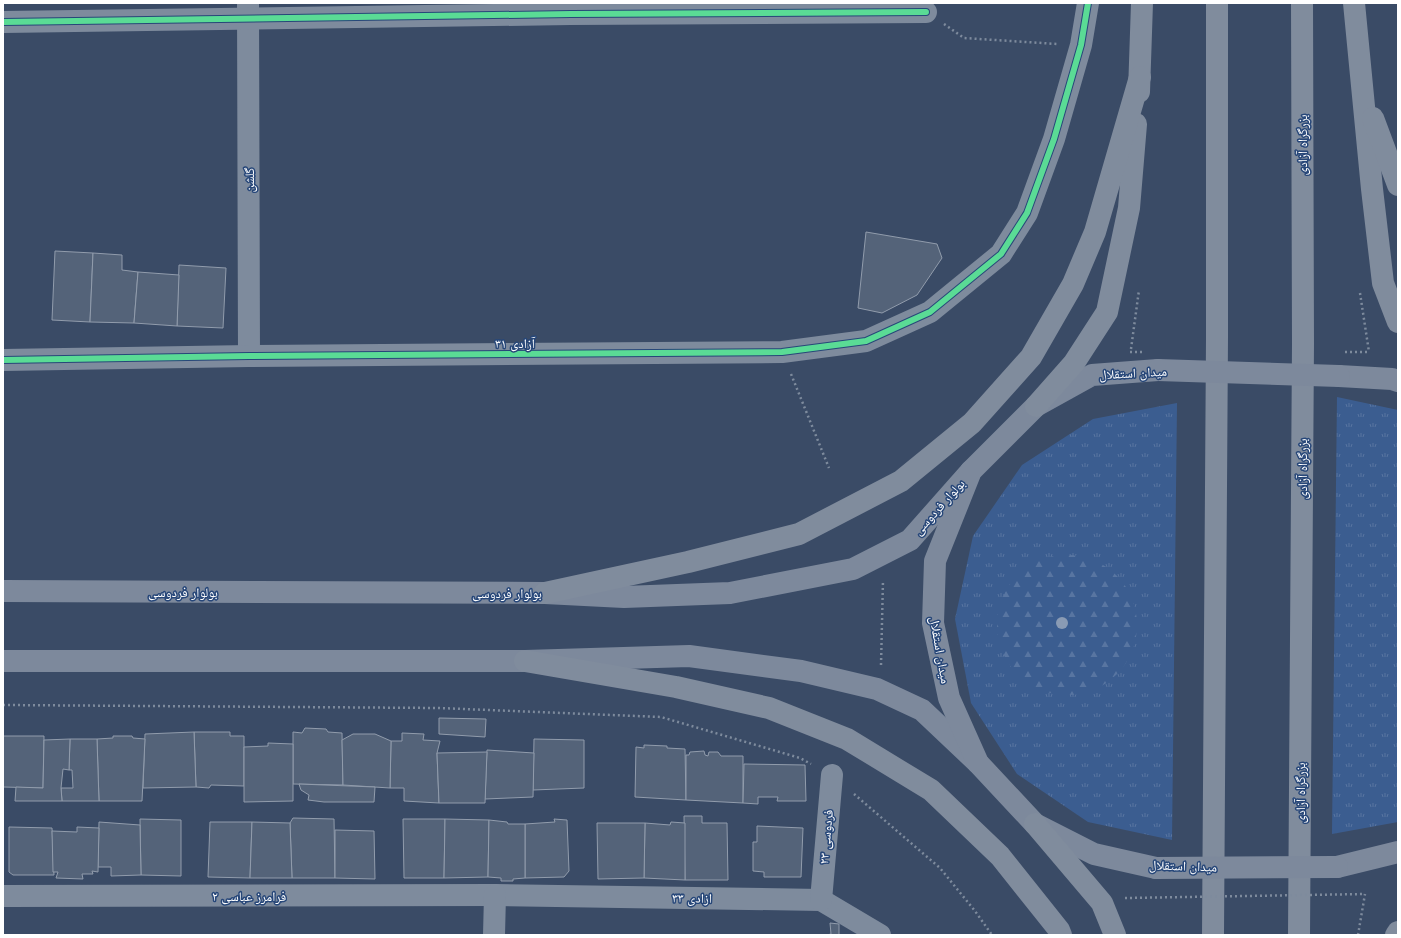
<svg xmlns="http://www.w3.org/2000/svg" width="1401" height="938" font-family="Arial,'Noto Naskh Arabic',sans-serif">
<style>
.grass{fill:url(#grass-tufts)}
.forest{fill:url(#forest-firs)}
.building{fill:#546379;stroke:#919cac}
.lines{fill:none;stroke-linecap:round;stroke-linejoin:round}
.path{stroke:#7e8b9d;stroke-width:2.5;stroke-dasharray:2 3;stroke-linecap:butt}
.minor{stroke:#7e8b9d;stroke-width:22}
.major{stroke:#7d899c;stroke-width:22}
.highway{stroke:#808c9d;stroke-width:22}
.path-bridge{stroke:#7e8b9d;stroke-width:2.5;stroke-dasharray:2 3;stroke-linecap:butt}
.major-bridge{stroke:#7d899c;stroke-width:22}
.cycleway-casing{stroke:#274779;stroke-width:8}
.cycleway{stroke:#5adb95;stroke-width:6}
.tree{fill:#8a9bb4}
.labels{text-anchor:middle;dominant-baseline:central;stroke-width:3;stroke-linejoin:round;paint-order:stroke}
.street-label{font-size:13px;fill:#fff;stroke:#274779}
</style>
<defs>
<pattern id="grass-tufts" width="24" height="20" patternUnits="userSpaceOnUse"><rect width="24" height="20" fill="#3b5d90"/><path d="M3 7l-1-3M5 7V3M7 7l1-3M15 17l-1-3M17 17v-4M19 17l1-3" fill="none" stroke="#5875a1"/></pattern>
<pattern id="forest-firs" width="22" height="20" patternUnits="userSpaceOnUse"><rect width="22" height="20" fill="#3b5d90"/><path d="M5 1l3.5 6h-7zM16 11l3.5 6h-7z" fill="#5875a1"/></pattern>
</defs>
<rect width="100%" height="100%" fill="#3a4b66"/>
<g class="grass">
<polygon points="1337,397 1398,410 1398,822 1332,834"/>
<polygon points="1177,403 1172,840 1088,822 1017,774 971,703 955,619 973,536 1022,465 1093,419"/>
</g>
<circle class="forest" cx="1067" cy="625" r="70"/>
<g class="building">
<polygon points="866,232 937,244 942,258 917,295 882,313 858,308"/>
<polygon points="55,251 93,253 90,322 52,320"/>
<polygon points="93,253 122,255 122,270 138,272 134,323 90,322"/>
<polygon points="179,265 226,268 223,328 177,326"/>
<polygon points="138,272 179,275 177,326 134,323"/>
<polygon points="439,718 486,719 485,737 439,734"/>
<polygon points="305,728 326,729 328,732 342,733 343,785 293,784 293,732 302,733"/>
<polygon points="194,732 230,732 230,736 244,736 244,786 211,785 209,788 196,787"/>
<polygon points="194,732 196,787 143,788 145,734"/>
<polygon points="402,733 424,734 423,740 440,741 437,753 439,803 404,801 404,788 390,788 391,741 402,741"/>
<polygon points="353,734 375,734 391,741 390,788 343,785 342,740"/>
<polygon points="3,736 44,736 43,788 3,787"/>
<polygon points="113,736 132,736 133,738 145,739 142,801 99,801 97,739 113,738"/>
<polygon points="70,739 97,739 99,801 62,801 61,788 73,788 72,770 69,770"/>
<polygon points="70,739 69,770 63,769 61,788 62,801 15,801 16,787 43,788 44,740"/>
<polygon points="534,739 584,740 584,788 533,790"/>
<polygon points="268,743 293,744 293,801 244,802 244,747 268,746"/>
<polygon points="644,745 667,746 667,748 685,749 686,800 635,797 636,747 644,748"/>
<polygon points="487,750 534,753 533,797 485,799"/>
<polygon points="704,751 705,755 708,756 709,752 718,752 721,756 743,756 743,803 686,800 686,755 689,755 690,752"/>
<polygon points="487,752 485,803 439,803 437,753"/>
<polygon points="744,764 805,765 806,801 777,801 778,797 758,797 758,804 743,803"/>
<polygon points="299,784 375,787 374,802 324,802 308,800 309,795 301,790"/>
<polygon points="684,816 702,816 702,823 727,823 728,880 685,880"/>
<polygon points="293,818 334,819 335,878 292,878 290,823"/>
<polygon points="140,819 181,820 181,876 141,875"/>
<polygon points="403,819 445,819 444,878 404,878"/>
<polygon points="445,819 489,820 488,877 444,878"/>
<polygon points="554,819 567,820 569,871 564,877 525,878 525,824 555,822"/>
<polygon points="489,820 507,822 508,824 525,824 525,878 513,879 513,881 501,881 501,878 488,877"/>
<polygon points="99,822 140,825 141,875 111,876 111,867 98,867"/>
<polygon points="210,822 252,822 250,878 208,877"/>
<polygon points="252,822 290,823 292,878 250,878"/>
<polygon points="671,822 685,823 685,880 644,878 645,823 670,825"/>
<polygon points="597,823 645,823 644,878 598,879"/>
<polygon points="757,826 803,828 801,877 764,877 764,872 753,871 753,842 757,842"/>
<polygon points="9,827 52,828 54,875 13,875 9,872"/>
<polygon points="77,827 99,828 98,872 92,871 93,874 82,874 83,879 56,878 58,872 53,872 52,831 77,832"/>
<polygon points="335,830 374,831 375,879 335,878"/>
<polygon points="830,923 839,924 839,935 827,935 831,934"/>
</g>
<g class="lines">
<g class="path">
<polyline points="944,24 964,38 1057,44"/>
<polyline points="1360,293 1369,352"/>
<polyline points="1131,349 1139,290"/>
<polyline points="791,374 829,468"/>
<polyline points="881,665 883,580"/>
<polyline points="3,705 439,708 661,717 800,758 811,764"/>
<polyline points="854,794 940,868 975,911 992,935"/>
<polyline points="1358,935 1365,894"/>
</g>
<g class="minor">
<polyline points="248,3 249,356"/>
<polyline points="3,22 571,14 926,12"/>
<polyline points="3,360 249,356 782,352 866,341 930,312 1001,254 1027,213 1054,139 1081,45 1088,3"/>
<polyline points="3,896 495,895 821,900 880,935"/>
<polyline points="821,900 832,775"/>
<polyline points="494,935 495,895"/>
</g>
<g class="major">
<polyline points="1339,376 1392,379 1398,381"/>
<polyline points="3,591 545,593 624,597 730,593 853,569 910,540 971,471"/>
<polyline points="3,661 525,661 689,656 801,671 877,689 922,710 978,763"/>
<polyline points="1337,867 1398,852"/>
<polyline points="1156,868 1094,854 1035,824 978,763 949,698 933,623 935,561 971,471 1036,406 1092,375 1158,370"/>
</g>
<g class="highway">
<polyline points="1354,3 1372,189 1383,283 1398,322"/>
<polyline points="1139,92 1142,3"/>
<polyline points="1373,118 1398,185"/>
<polyline points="1036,406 1074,363 1107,312 1129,208 1136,124"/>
<polyline points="545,593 688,562 799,534 901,481 972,423 1031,357 1073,284 1095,232 1140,77"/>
<polyline points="525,661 676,687 769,708 847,739 931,790 1000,856 1059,930 1061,935"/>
<polyline points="1035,824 1102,903 1115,935"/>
<polyline points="1213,935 1217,338 1217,3"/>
<polyline points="1299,935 1303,343 1302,3"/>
<polyline points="1396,935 1398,932"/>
</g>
<g class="path-bridge">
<polyline points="1130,352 1142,352"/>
<polyline points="1345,352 1369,352"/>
<polyline points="1125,898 1365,894"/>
</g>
<g class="major-bridge">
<polyline points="1158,370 1339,376"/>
<polyline points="1156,868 1337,867"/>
</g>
<defs>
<g id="cycleway">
<polyline points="3,22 571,14 926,12"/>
<polyline points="3,360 249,356 782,352 866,341 930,312 1001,254 1027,213 1054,139 1081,45 1088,3"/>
</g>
</defs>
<use href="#cycleway" class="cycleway-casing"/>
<use href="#cycleway" class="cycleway"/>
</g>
<circle class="tree" cx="1062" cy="623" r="6"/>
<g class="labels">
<g class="street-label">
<text transform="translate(1302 145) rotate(-90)">بزرگراه آزادی</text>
<text transform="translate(249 180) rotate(-90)">گلشن</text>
<text x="515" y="343">آزادی ۳۱</text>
<text transform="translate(1133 373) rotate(-3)">میدان استقلال</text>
<text transform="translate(1302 469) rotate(-90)">بزرگراه آزادی</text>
<text transform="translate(939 507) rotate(-48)">بولوار فردوسی</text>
<text x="183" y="592">بولوار فردوسی</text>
<text x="507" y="593">بولوار فردوسی</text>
<text transform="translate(940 650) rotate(80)">میدان استقلال</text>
<text transform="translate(1300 793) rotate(-90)">بزرگراه آزادی</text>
<text transform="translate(826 837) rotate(-85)">فردوسی ۲۳</text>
<text transform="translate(1183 866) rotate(2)">میدان استقلال</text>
<text x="249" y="896">فرامرز عباسی ۲</text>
<text transform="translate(692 898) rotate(1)">ازادی ۳۳</text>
</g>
</g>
<rect width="1401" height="938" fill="none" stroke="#ffffff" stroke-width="8"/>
</svg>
